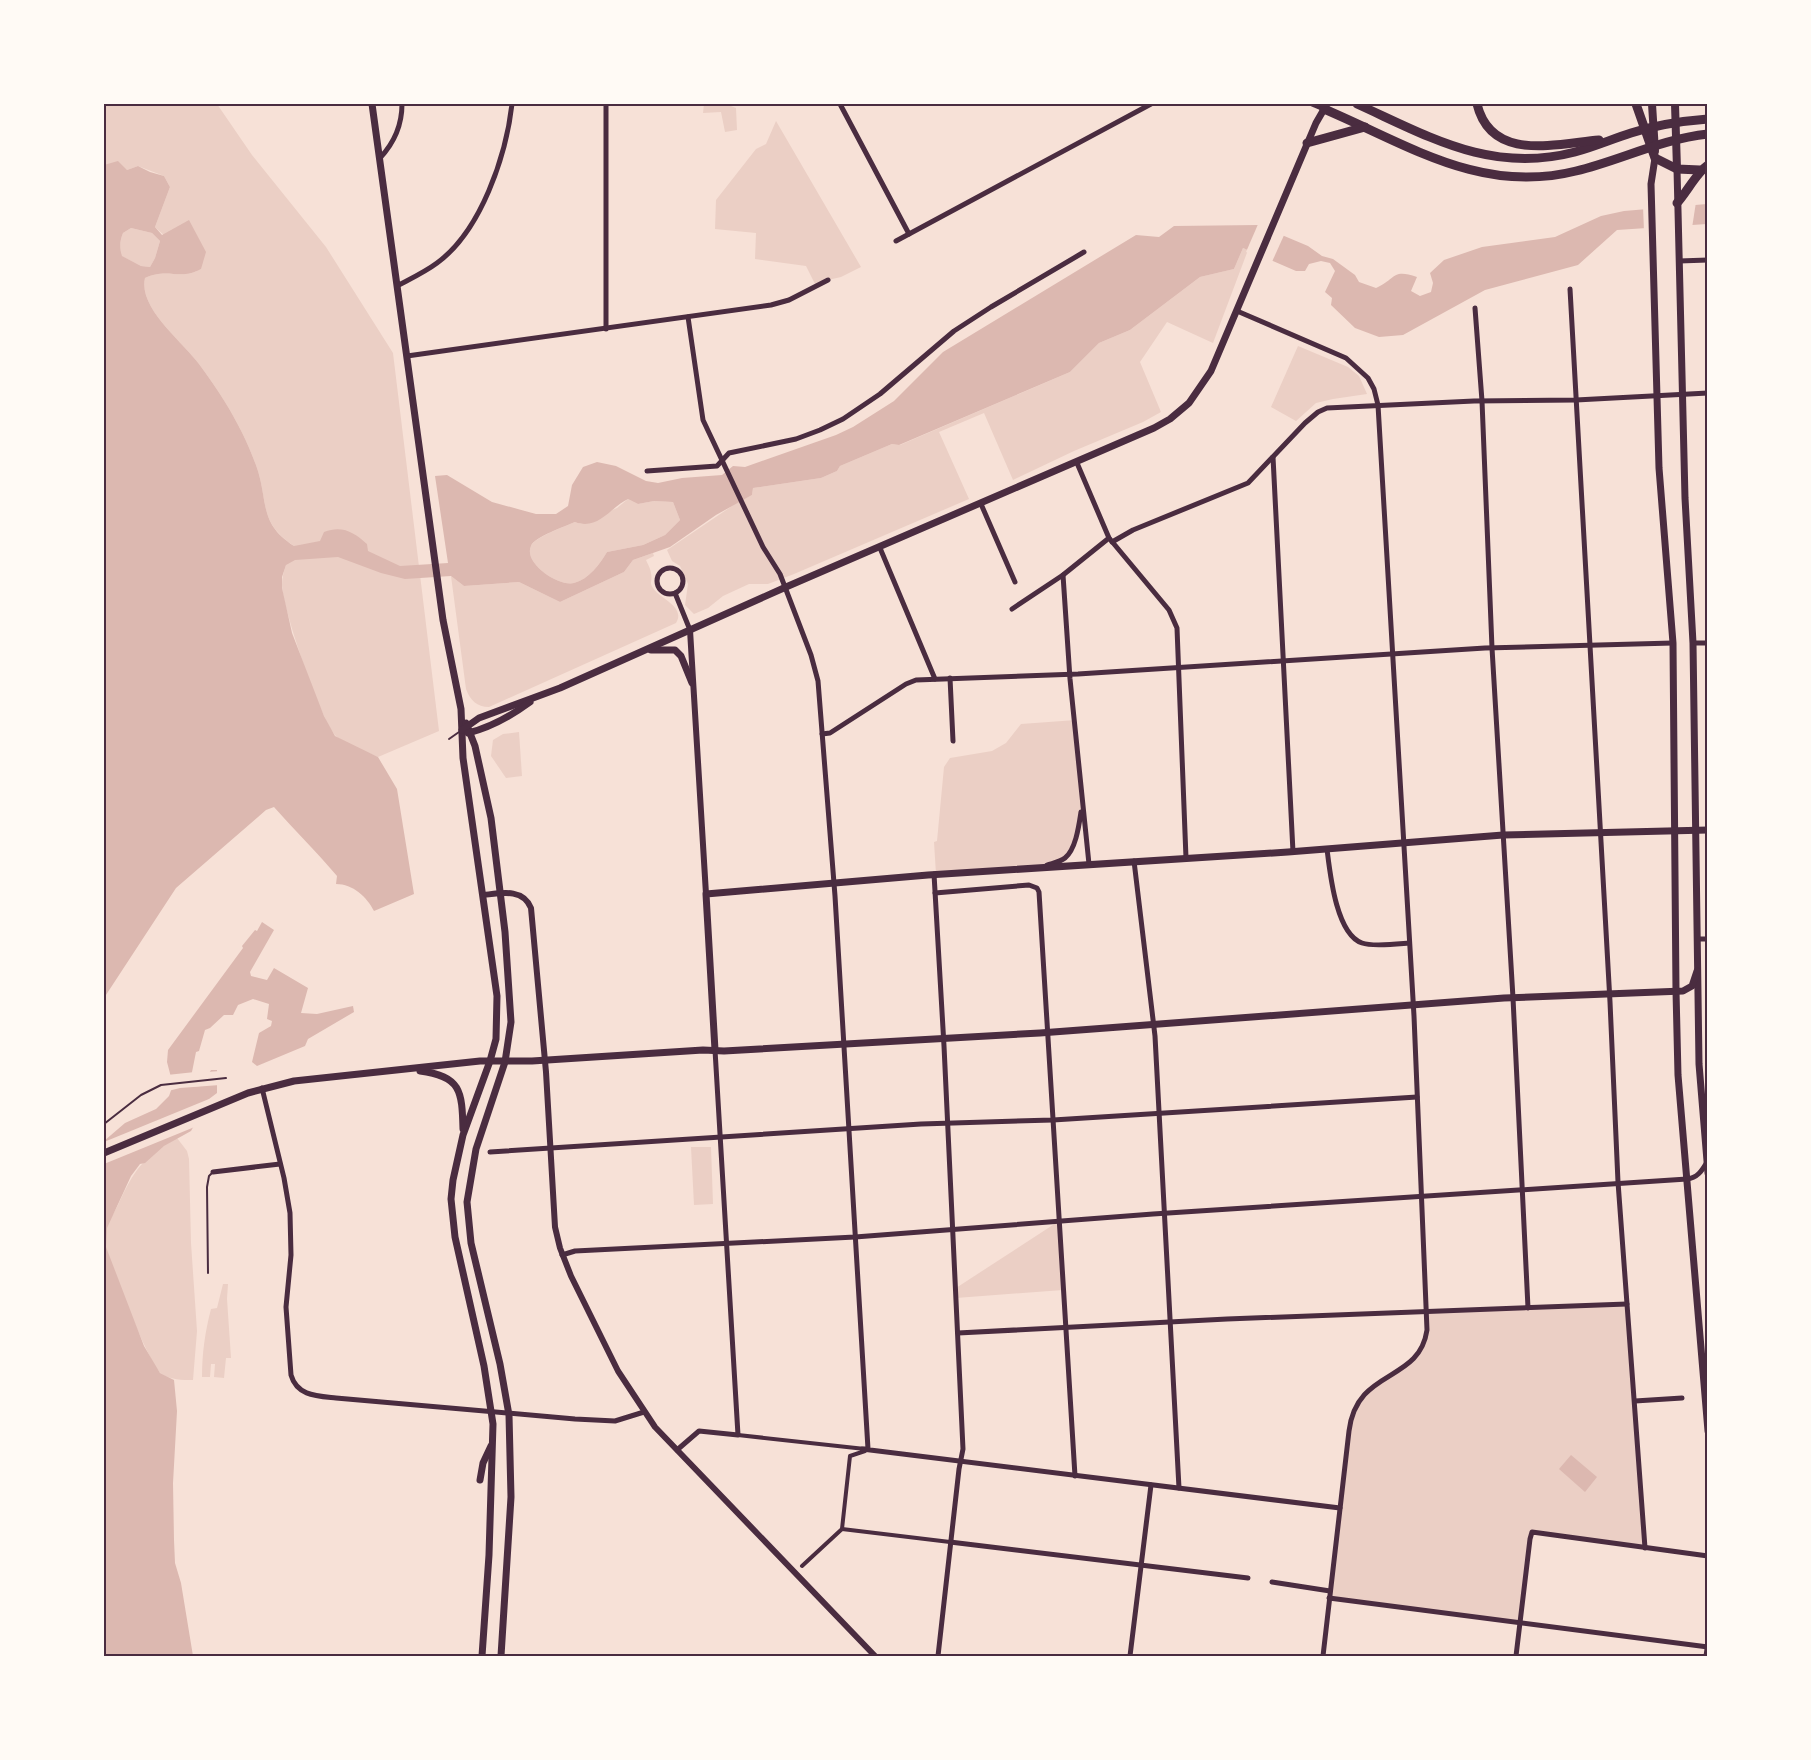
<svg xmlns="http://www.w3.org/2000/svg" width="1811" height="1760" font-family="Quicksand,sans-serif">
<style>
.green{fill:#ebcfc5}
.water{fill:#dcb8b0;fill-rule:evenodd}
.pier{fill:#f7e1d7}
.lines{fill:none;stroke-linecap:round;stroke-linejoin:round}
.service{stroke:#4a2c40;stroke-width:2}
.pedestrian{stroke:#4a2c40;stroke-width:4}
.minor{stroke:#4a2c40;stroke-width:5}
.tertiary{stroke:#4a2c40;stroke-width:6}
.secondary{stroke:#4a2c40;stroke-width:7}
.primary{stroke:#4a2c40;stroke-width:8}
.motorway{stroke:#4a2c40;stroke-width:9}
.neatline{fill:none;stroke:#4a2c40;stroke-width:2}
</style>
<rect width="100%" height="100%" fill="#f7e1d7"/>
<g class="green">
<path d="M 104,104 L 217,104 L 252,155 L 326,247 L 393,353 L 439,731 L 378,757 C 365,751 348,745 337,737 C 322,725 282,607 282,585 C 282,571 289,558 294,546 C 260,523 268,506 258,471 C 250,447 238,423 225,402 C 217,389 208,376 199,364 C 183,342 138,308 145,278 C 168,267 180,281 201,269 L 155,227 L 170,187 L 164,176 L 138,166 L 127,170 L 104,165 Z"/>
<polygon points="704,104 731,104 731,106 736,108 737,130 725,132 721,112 703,113"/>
<polygon points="776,121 861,267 841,277 828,280 816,286 806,266 755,259 756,233 715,229 716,200 756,149 766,144"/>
<path d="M 131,228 L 152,233 L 160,241 L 155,258 L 150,267 L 141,266 L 121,256 C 119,247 120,241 123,233 Z"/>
<polygon points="1243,248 1248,250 1213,343 1167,322 1140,362 1161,412 1143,422 1074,451 1013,480 984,413 939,432 969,499 794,574 768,584 749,584 723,596 708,608 694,614 685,605 688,584 680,566 672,561 667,550 735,504 752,495 753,488 821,478 837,471 840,466 892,444 900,445 1070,372 1099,343 1130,330 1200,277 1234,269"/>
<polygon points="1298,346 1348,367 1359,376 1367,394 1333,399 1316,403 1296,421 1271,407"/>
<path d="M 628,499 L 638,504 L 654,501 L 673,502 L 680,520 L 665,535 L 643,545 L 607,552 C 600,564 589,579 574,583 C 559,587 523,563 531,546 C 535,537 566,526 575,522 L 581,524 L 617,508 Z"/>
<path d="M 653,553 L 654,556 L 646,560 C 648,565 651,569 651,574 C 652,575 651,583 651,584 C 655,598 687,605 676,623 L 489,707 C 477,707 470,700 466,689 L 451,576 L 464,586 L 519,582 L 560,602 L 624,572 L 633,560 Z"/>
<polygon points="1076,720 1083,805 1074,841 1065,858 1042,867 936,874 934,842 937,841 944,767 950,758 992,751 1006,743 1021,724"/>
<polygon points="519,732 522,776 506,778 491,756 493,740 503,734"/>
<path d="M 177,1138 L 187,1151 L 189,1159 L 191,1243 L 197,1331 L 193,1380 C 181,1380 172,1380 162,1374 C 149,1366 112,1267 106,1248 C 105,1243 106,1235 106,1230 C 108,1222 114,1213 118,1205 C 134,1170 143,1157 177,1138 Z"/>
<polygon points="691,1147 711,1147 713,1204 694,1205"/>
<polygon points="1059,1221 1063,1290 956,1298 956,1288"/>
<path d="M 223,1284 L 228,1284 L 227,1299 L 231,1358 L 226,1358 L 224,1378 L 214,1377 L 215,1364 L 211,1364 L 210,1377 L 202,1377 C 202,1353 205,1332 211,1309 L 217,1308 Z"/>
<polygon points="1627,1304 1645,1548 1533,1532 1520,1623 1329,1598 1349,1431 1363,1395 1404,1367 1423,1348 1427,1312"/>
</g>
<g class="water">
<path d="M 118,161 L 127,170 L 138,166 L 150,172 L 164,176 L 170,187 L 155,227 L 162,235 L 189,220 L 206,252 L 201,269 C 180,281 168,267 145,278 C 138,308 183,342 199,364 C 208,376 217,389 225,402 C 238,423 250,447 258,471 C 268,505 260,524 294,546 L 320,541 L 324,532 C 342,525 354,532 367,544 L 368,551 L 400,566 L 448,563 L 435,476 L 447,475 L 492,502 L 536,514 L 556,514 L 568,506 L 572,485 L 583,467 L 597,462 L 616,466 L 646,481 L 658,483 L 682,478 L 722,475 L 733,466 L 745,467 L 836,435 L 853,427 L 894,401 L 943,352 L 1136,235 L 1159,237 L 1174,226 L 1258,225 L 1308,246 L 1322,256 L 1333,259 L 1355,275 L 1359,282 L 1376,288 C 1396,279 1392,268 1417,277 L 1411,291 L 1420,296 L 1431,292 L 1433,283 L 1430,273 L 1444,260 L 1482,247 L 1555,237 L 1601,216 L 1624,211 L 1707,204 L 1707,224 L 1617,230 L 1578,265 L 1485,290 L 1403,335 L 1379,337 L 1355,328 L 1331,305 L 1332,298 L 1325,292 L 1335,271 L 1330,263 L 1321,261 L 1309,264 L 1305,271 L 1296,271 L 1243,248 L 1234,269 L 1200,277 L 1130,330 L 1099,343 L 1070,372 L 899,445 L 892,444 L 840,466 L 837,471 L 821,478 L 753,488 L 752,495 L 716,515 L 670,547 L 633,560 L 624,572 L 560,602 L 519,582 L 464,586 L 451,576 L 405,579 L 381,573 L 338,557 L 295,560 L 286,565 L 282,577 L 282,588 L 292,633 L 324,716 L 335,736 L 378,757 L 397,789 L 414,894 L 374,911 C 367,897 353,884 336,884 L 337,876 C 317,852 295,831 274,807 L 266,810 L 176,888 L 104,998 L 104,165 ZM 131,228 L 152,233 L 160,241 L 155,258 L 150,267 L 141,266 L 122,256 C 119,247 120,241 123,233 ZM 628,499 L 638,504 L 654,501 L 673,502 L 680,520 L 665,535 L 643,545 L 607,552 C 600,564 589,579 574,583 C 559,587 523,563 531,546 C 534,537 566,526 575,522 C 598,531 611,507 628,499 Z"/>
<polygon points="262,922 274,930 250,972 251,976 267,980 274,968 308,988 301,1013 317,1014 353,1006 354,1012 308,1039 305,1046 257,1066 252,1062 259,1033 271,1026 272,1021 267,1019 269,1004 253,999 238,1005 233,1015 224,1015 210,1028 205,1030 199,1051 196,1052 189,1087 201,1086 211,1070 217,1070 217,1093 209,1099 191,1131 164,1146 145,1163 140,1164 131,1176 107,1228 106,1247 144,1346 160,1373 174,1380 177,1411 173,1483 174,1540 175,1563 181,1583 193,1656 104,1656 104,1141 125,1123 156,1109 169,1096 173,1085 167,1062 168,1050 243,948 242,946 255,930 257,931"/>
<polygon points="1571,1455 1597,1477 1585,1492 1559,1469"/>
</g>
<g class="pier">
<polygon points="1696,202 1692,228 1644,231 1643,206"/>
<polygon points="1259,222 1285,233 1271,264 1246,252"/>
<polygon points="220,1071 220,1085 180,1088 168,1091 170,1085 167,1075 195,1072 193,1084 199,1083 207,1072"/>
<polygon points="209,1099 210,1103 197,1126 104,1164 104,1142"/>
</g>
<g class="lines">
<g class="service">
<polyline points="449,739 459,732"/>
<polyline points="104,1124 141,1095 161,1085 226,1078"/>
<polyline points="208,1273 207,1187 209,1176 213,1172"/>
</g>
<g class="pedestrian">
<polyline points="738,1435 865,1449"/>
<polyline points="842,1529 950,1542"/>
<polyline points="802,1566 842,1529 850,1456 865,1451"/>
</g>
<g class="minor">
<polyline points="606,104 606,329"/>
<polyline points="840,104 909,234"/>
<polyline points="1312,104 1324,109"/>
<path d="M 380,158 C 394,143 402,124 402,104"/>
<polyline points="896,241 1151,104"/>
<polyline points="1679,261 1708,260"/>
<path d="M 397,286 C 410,279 425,272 437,263 C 481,231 506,156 512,104"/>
<polyline points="1570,289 1610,1002 1618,1182 1645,1548"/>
<polyline points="1475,308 1482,401 1492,648 1513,998 1528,1308"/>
<path d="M 1237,311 L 1346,358 L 1368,378 L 1374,389 L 1378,405 L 1414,1016 L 1427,1330 C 1419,1384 1357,1367 1349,1431 L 1323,1656"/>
<polyline points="688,317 703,420 763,547 780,574 811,655 818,681 835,896 868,1449 862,1449 1340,1508"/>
<polyline points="407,356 771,305 789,300 828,280"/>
<polyline points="1273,457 1293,852"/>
<polyline points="1077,463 1109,538 1169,610 1177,628 1186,858"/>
<polyline points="647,471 717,466 729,453 796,439 820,430 843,419 880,394 954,331 991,307 1084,252"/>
<polyline points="981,504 1015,582"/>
<polyline points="1112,542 1133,530 1248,483 1305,423 1318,412 1327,408 1474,401 1576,400 1708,393"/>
<polyline points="880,548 935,679"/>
<circle cx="670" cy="581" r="13"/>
<polyline points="1063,575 1070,679 1089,864"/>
<polyline points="675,593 690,630"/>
<polyline points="1012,609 1063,575 1109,538"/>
<polyline points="1693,643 1708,643"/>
<polyline points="950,678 953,741"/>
<polyline points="822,734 830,733 906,684 916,680 1078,674 1485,648 1673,643"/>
<path d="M 1327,849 C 1330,873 1336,934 1362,943 C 1373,947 1397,944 1409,943"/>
<polyline points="1134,861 1155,1036 1179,1488"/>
<path d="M 1047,865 C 1053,863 1060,862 1065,858 C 1076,849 1079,825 1081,812"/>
<polyline points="934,874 944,1046 963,1449 959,1469 938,1656"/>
<polyline points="935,893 1029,885 1037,888 1039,892 1075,1476"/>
<polyline points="1697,939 1708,939"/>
<path d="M 262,1088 L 284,1178 L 290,1213 L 291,1255 L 286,1307 L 291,1375 C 297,1396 317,1396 336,1398 L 575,1419 L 615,1421 L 644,1412"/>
<polyline points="490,1152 921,1124 1053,1120 1417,1097"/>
<polyline points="213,1172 280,1164"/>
<path d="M 562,1255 L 575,1251 L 855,1237 L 1153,1214 L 1687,1179 C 1697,1178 1702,1171 1707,1162"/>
<polyline points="958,1333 1227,1319 1627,1304"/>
<polyline points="1635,1401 1682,1398"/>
<polyline points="677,1450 699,1431 738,1435 715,1050"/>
<polyline points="950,1542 1248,1578"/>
<polyline points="1272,1582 1330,1591"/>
<polyline points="1329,1598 1708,1647"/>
<polyline points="1130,1656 1151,1485"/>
<polyline points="1516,1656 1530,1539 1532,1532 1708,1556"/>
</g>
<g class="tertiary">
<polyline points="690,630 706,894"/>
<path d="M 484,895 C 501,893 523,888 531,908 L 546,1072 L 555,1227 L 560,1248 L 571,1276 L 618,1371 L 655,1427 L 875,1656"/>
</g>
<g class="secondary">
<polyline points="372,104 443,620 461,709 463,758 497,996 496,1039 490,1061 463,1135 453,1180 451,1199 455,1237 484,1366 493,1424 489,1555 482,1656"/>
<polyline points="1655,158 1651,184 1659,468 1673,643 1676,991 1678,1075 1708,1431"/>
<polyline points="1677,169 1685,498 1693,643 1699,1064 1708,1173"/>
<polyline points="651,650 675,650 681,656 692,683"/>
<polyline points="466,723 475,746 491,818 505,932 511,1022 505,1062 476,1149 467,1202 471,1243 500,1364 509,1415 511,1497 501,1656"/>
<polyline points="462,730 479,718 560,688 786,587 1154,428 1170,419 1189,403 1211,371 1316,123 1327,104"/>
<path d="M 468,733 C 492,727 511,716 530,702"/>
<polyline points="715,1050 706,894 928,875 1288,852 1503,835 1708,830"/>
<path d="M 420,1071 C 461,1076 462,1091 463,1129"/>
<polyline points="104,1153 248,1093 294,1081 480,1061 532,1061 703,1050 724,1051 1040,1033 1504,998 1683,991 1692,986 1697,971"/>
<polyline points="480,1480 483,1463 491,1446"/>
<polyline points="1707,1656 1708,1649"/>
</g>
<g class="primary">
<polyline points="1652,104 1655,151"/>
<polyline points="1675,104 1677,169"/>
</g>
<g class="motorway">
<path d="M 1357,104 C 1430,137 1491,174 1575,152 C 1594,147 1612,139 1631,133 C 1656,125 1682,121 1708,119"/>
<path d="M 1477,104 C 1491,162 1555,144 1599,140"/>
<polyline points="1636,104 1655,158 1677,169 1700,170"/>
<path d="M 1324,109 C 1407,144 1481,195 1576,171 C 1621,160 1661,139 1708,134"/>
<polyline points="1307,143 1365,127"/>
<path d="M 1677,203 C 1687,192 1697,172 1708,165"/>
</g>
</g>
<rect width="1811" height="1760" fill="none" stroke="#fffaf5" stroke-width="210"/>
<rect x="105" y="105" width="1601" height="1550" class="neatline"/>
</svg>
